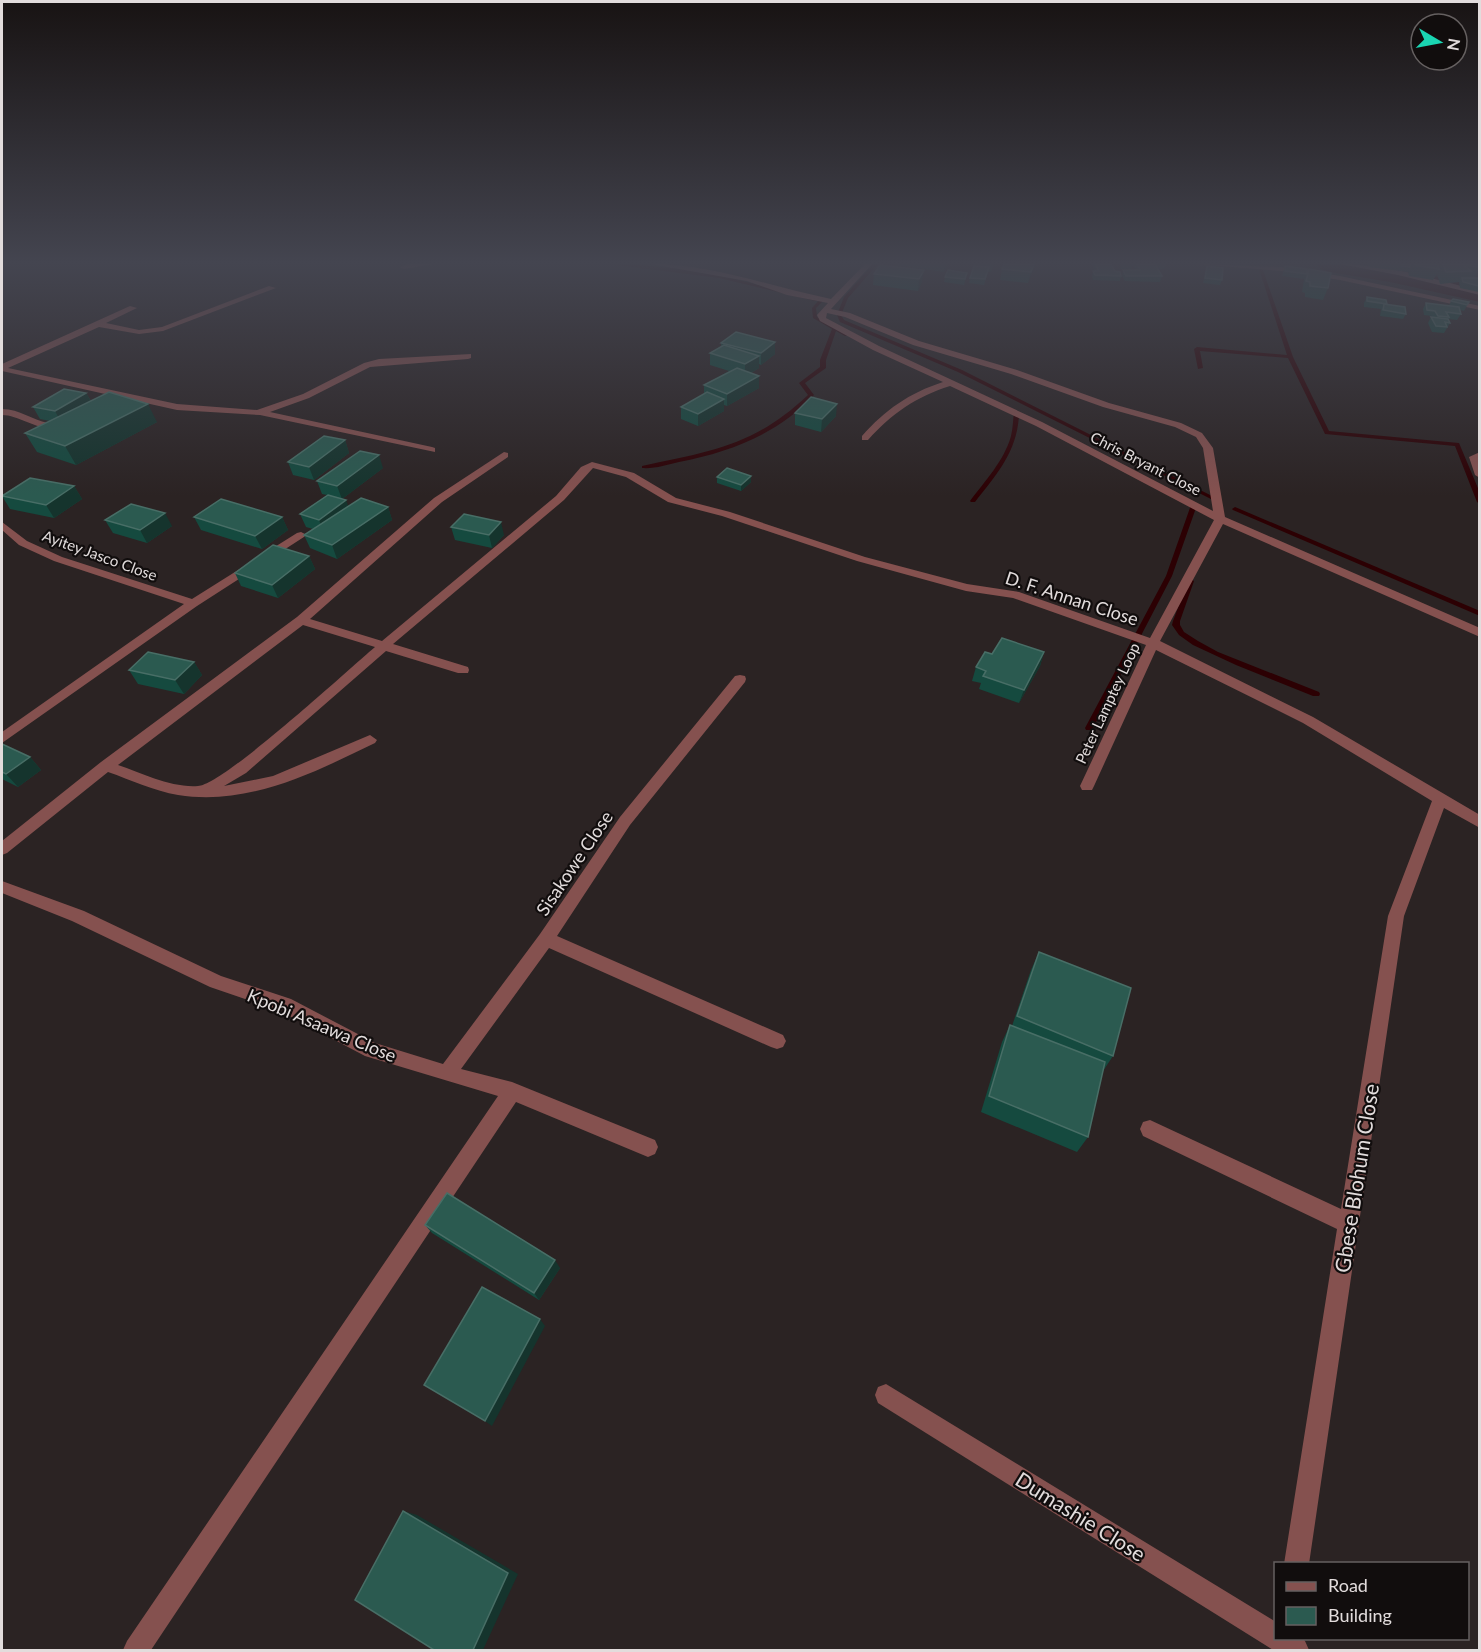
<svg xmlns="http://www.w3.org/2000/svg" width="1481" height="1652" font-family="Lato,sans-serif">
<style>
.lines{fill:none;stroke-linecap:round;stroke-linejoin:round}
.stream{fill:#2c0003;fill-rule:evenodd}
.river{fill:#2c0003;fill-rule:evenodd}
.minor{fill:#85514f;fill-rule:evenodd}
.wall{fill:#154a3f}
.shaded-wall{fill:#15342d}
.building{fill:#2b5a50;stroke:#486e66;stroke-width:1.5}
.labels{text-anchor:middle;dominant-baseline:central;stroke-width:4.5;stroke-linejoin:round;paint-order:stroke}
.far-street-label{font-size:15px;fill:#e2dcdc;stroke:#110d0d}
.street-label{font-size:18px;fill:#e2dcdc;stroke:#110d0d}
.near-street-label{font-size:21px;fill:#e2dcdc;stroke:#110d0d}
</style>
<rect width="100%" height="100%" fill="#2b2323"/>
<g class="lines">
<g class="stream">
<path d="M 608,264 C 669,264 728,276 786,292 C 796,295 808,296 817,300 L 815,301 L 719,278 Z"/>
<polygon points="873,264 878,264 848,298 841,315 844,320 962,370 1216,498 1211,499 958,372 840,322 837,315 844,297"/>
<polygon points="1259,269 1263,270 1293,357 1329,431 1459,443 1480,493 1480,504 1477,502 1455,446 1325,434 1288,358 1200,351 1203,368 1198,369 1194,349 1197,347 1287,355"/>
<path d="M 819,300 L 823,301 L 816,308 L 817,317 L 849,335 L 845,336 L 836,331 L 826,360 L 826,368 L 805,383 L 814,395 C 778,434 730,452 679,462 C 667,465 654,469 642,468 L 642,466 C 712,451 754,446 808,395 L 799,383 L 820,367 L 820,360 L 832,329 L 813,318 L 812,308 Z"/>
<path d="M 1014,412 L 1019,413 C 1018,451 997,474 975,502 L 971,502 L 970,501 C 985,481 1004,461 1011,436 C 1013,428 1013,419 1014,412 Z"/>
<polygon points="1194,503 1197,505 1172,576 1093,728 1092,730 1086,730 1085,728 1166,576 1191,505"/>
<polygon points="1235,507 1480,611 1480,616 1233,510 1232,509"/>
<polygon points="1191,579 1194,581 1180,621 1180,625 1184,632 1198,641 1218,652 1319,692 1320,694 1319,696 1313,696 1236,665 1193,645 1179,635 1172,625 1173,621 1188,581"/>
</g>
<polygon class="river" points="1317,264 1378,264 1480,286 1480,302 1390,282 1330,272 1321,269"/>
<g class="minor">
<polygon points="433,264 404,269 400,267 408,264"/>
<path d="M 651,264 C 713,264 771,287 831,299 L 865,264 L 872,264 L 831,309 L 850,313 L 919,341 L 1017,370 L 1109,403 L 1181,423 L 1202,433 L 1213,448 L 1225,517 L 1480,628 L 1480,637 L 1223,524 L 1160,641 L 1313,717 L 1480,815 L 1480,828 L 1444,808 L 1404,916 L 1309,1564 L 1284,1564 L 1337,1229 L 1143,1136 L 1140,1129 L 1143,1122 L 1150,1120 L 1341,1209 L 1388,916 L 1432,801 L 1303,723 L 1156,650 L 1094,786 L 1092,790 L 1082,790 L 1080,786 L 1146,645 L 1013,598 L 966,591 L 857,561 L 722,516 L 668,502 L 626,477 L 593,468 L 564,500 L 393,644 L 468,667 L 469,670 L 468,673 L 458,673 L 386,651 L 246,773 L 224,786 L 273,776 L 370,735 L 377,740 L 375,743 C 313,773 249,806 178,795 C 154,791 131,780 108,772 L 7,853 L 2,855 L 2,841 L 101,762 L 297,617 L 434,498 L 504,452 L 508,453 L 508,457 L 442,502 L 310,619 L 382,641 L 556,496 L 581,467 L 592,462 L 634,473 L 676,498 L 730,512 L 865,557 L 967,584 L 1019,592 L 1150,638 L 1214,520 L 1036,426 L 950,386 C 916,397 892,413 868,440 L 862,440 L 862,436 C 885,410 909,393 943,382 L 873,350 L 820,321 L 817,315 L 828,303 L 787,295 L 747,281 ZM 827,313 L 845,317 L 913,345 L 1011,374 L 1103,407 L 1175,427 L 1196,437 L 1203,448 L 1213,511 L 1042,422 L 879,346 L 826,318 ZM 303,625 L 375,647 C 348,670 223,785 198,786 C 171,788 142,773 118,765 Z"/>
<polygon points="1196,264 1281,267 1340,276 1480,306 1480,310 1340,280 1281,271"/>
<path d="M 1340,264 C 1387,264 1434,279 1480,291 L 1480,295 L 1398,275 Z"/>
<polygon points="269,286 276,288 163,331 139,334 99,327 8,368 177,404 257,410 303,394 364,363 379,359 471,354 471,358 468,359 370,367 309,398 270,412 432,447 435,448 435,452 260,415 177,410 2,371 2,364 130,306 137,308 106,323 139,330 162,327"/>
<path d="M 2,409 C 20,409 32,420 48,423 C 56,424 61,421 67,425 C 47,438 22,415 2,415 Z"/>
<polygon points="1480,452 1480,478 1475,475 1469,457"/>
<polygon points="2,522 27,541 62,557 192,599 297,533 301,532 307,535 197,606 2,743 2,732 184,604 54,561 19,545 2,530"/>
<polygon points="740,675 745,676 746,679 745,682 630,825 557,936 783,1035 786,1041 783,1047 777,1049 771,1047 549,948 461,1069 512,1082 655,1140 658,1147 655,1154 648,1157 516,1102 151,1650 123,1650 127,1641 498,1096 365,1056 280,1011 210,987 72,921 2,893 2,881 84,911 221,976 291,999 375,1043 443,1064 540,934 620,817 735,676"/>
<polygon points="886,1384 1276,1622 1276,1638 1302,1638 1305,1641 1309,1650 1273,1650 878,1403 875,1395 878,1387"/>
</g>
</g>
<g class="wall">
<polygon points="896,264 948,264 944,272 896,265"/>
<polygon points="974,264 994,264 991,272 988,272 984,285 969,283"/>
<polygon points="1035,264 1028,283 1000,280 1002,269"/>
<polygon points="1092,264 1111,264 1115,271 1121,276 1120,281 1093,280 1092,276 1093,271 1094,271"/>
<polygon points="1120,264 1132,264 1131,269 1121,269"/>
<polygon points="1132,264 1166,264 1164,269 1158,269 1162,276 1160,282 1125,281 1122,276 1123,270 1135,270"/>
<polygon points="1368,264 1479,264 1479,270 1475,278 1479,278 1479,292 1460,288 1459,282 1440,284 1437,274 1433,280 1409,276 1408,271 1408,272 1369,267"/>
<polygon points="880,265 922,281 918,291 873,285 874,274"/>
<polygon points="1207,266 1222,280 1220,285 1203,283"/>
<polygon points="1285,266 1307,273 1309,269 1328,288 1323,300 1305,297 1305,293 1302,292 1304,279 1282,276"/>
<polygon points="967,273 964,285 944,282 945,277"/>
<polygon points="1367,297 1386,304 1406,314 1403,319 1380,316 1381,309 1364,307 1364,303"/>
<polygon points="1451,301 1469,302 1464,311 1460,310 1461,314 1457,320 1448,319 1450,323 1444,333 1432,332 1428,323 1431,317 1432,317 1432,316 1424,315 1423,309 1426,303 1449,306"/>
<polygon points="721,343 775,354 761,365 759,364 759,368 751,373 759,388 727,406 724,405 724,411 698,426 681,419 681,407 704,394 704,385 729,371 710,365 710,353 721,346"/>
<polygon points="86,393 91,401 157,422 76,465 37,452 25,433 50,421 40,419 33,407"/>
<polygon points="795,413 836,416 821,432 795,425"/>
<polygon points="345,440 349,453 314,480 293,475 288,462"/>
<polygon points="383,468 342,499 348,506 388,507 392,520 337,559 310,548 304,535 313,529 306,527 300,514 327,495 322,494 317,481"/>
<polygon points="717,477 751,482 741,491 717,483"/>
<polygon points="74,486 82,499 54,518 10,509 2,496"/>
<polygon points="194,517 282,517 288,530 262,549 201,530"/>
<polygon points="105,520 172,526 147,543 113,533"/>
<polygon points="451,527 504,535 492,548 455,540"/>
<polygon points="309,556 315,569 278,598 241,586 235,573"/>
<polygon points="1044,652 1040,666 1019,703 979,689 981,683 972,681 976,667 992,654"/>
<polygon points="194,662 202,675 184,694 138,684 129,670"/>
<polygon points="2,744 30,757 41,770 18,787 2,779"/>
<polygon points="1039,952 1113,1056 1103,1071 1088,1137 1077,1152 981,1112 1002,1042 1010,1025 1012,1026 1031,970"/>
<polygon points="425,1225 560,1268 539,1300 432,1233"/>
</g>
<g class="shaded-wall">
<polygon points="945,264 948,264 944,272"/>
<polygon points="1034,264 1035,264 1035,266 1028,283 1031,272"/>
<polygon points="924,270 922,281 918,291 919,279"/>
<polygon points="775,342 775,354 761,365 761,353"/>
<polygon points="759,356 759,368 745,376 745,364"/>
<polygon points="759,376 759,388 727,406 727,394"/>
<polygon points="86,393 93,405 62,424 55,411"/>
<polygon points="724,399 724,411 698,426 698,414"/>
<polygon points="148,404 157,422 76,465 65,446"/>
<polygon points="837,404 836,416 821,432 822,419"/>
<polygon points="345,440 349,453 314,480 309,467"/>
<polygon points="379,455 383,468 342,499 337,486"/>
<polygon points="751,476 751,482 741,491 741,485"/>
<polygon points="74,486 82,499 54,518 46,505"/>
<polygon points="346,500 351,513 324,533 319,520"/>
<polygon points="388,507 392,520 337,559 332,545"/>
<polygon points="165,513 172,526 147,543 140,530"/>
<polygon points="282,517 288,530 262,549 255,536"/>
<polygon points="501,522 504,535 492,548 489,535"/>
<polygon points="309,556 315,569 278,598 272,585"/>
<polygon points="1044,652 1040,666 1019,703 1024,690"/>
<polygon points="194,662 202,675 184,694 175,680"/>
<polygon points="30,757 41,770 18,787 6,774"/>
<polygon points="555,1260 560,1268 539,1300 534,1293"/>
<polygon points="540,1319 545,1326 492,1426 485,1421"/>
<polygon points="403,1511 417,1515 518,1574 483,1650 473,1650"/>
</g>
<g class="building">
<polygon points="1004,264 1034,264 1031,272 1002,269"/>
<polygon points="1095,264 1111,264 1115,271 1120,272 1121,276 1095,275 1093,271 1099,271"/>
<polygon points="1137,264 1155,264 1162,276 1126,276 1123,270 1140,270"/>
<polygon points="1401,264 1410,264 1410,267 1401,266"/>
<polygon points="1415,264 1438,264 1439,269 1415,265"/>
<polygon points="1443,264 1479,264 1479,267 1464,265 1471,271 1446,272"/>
<polygon points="880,265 924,270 919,279 874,274"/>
<polygon points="974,266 989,267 985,279 970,278"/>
<polygon points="1207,266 1223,268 1222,280 1205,278"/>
<polygon points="1285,266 1307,269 1307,274 1285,271"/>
<polygon points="1309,269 1331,273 1328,288 1310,286 1310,282 1306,281"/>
<polygon points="948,270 967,273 965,279 945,277"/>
<polygon points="1462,278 1479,278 1479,286 1463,282"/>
<polygon points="1367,297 1386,300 1387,304 1367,301"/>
<polygon points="1453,299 1469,302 1467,305 1451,301"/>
<polygon points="1426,303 1459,307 1461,314 1446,312 1449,317 1438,316 1435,311 1427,310"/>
<polygon points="1384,304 1405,307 1406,314 1383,310"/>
<polygon points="1431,317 1448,319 1450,323 1445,322 1447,327 1436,326"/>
<polygon points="736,332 775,342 761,353 721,343"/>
<polygon points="724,345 759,356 745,364 710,353"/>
<polygon points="737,368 759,376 727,394 704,385"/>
<polygon points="64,389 86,393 55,411 33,407"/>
<polygon points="109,392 148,404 65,446 25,433"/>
<polygon points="707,392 724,399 698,414 681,407"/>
<polygon points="811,397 837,404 822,419 795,413"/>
<polygon points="324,436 345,440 309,467 288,462"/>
<polygon points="360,451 379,455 337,486 317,481"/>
<polygon points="727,468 751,476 741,485 717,477"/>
<polygon points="30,478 74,486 46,505 2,496"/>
<polygon points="328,495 346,500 319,520 300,514"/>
<polygon points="361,498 388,507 332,545 304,535"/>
<polygon points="221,499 282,517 255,536 194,517"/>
<polygon points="131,504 165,513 140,530 105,520"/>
<polygon points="464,514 501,522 489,535 451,527"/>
<polygon points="273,545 309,556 272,585 235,573"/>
<polygon points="1002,638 1044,652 1024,690 983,676 986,671 976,667 985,652 992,654"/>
<polygon points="148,652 194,662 175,680 129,670"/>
<polygon points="2,744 30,757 6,774 2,772"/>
<polygon points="1039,952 1131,988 1113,1056 1017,1016"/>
<polygon points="1010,1025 1105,1062 1088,1137 989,1096"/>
<polygon points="447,1193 555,1260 534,1293 425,1225"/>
<polygon points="482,1287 540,1319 485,1421 424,1385"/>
<polygon points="403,1511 508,1573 473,1650 434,1650 355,1600"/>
</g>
<linearGradient id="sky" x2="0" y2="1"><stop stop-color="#181313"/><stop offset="0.53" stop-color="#444550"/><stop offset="1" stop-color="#444550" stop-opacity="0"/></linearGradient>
<rect width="1481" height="496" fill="url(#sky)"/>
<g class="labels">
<g class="far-street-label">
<text transform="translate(1146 463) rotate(27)">Chris Bryant Close</text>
<text transform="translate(100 555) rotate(20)">Ayitey Jasco Close</text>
<text transform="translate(1107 703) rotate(-65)">Peter Lamptey Loop</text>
</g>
<g class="street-label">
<text transform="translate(1072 598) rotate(18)">D. F. Annan Close</text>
<text transform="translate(574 863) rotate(-56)">Sisakowe Close</text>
<text transform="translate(322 1025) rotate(23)">Kpobi Asaawa Close</text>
</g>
<g class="near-street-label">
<text transform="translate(1356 1178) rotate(-81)">Gbese Blohum Close</text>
<text transform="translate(1081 1516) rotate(32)">Dumashie Close</text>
</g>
</g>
<rect width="1481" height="1652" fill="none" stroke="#e2dcdc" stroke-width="6"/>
<rect x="1274" y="1562" width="195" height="78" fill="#110d0d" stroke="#656060" stroke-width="1.5"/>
<rect x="1286" y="1582" width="30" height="9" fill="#85514f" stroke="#656060" stroke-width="1.5"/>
<text x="1328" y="1592" font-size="18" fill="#e2dcdc">Road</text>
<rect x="1286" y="1607" width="30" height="18" fill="#2b5a50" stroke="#656060" stroke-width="1.5"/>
<text x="1328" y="1622" font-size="18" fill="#e2dcdc">Building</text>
<g transform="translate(1439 42) rotate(100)"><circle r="28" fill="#110d0d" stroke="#656060" stroke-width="1.5"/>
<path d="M0-4.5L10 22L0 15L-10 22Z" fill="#1ad5b2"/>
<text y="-9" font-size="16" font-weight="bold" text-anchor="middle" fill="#e2dcdc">N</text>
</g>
</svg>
